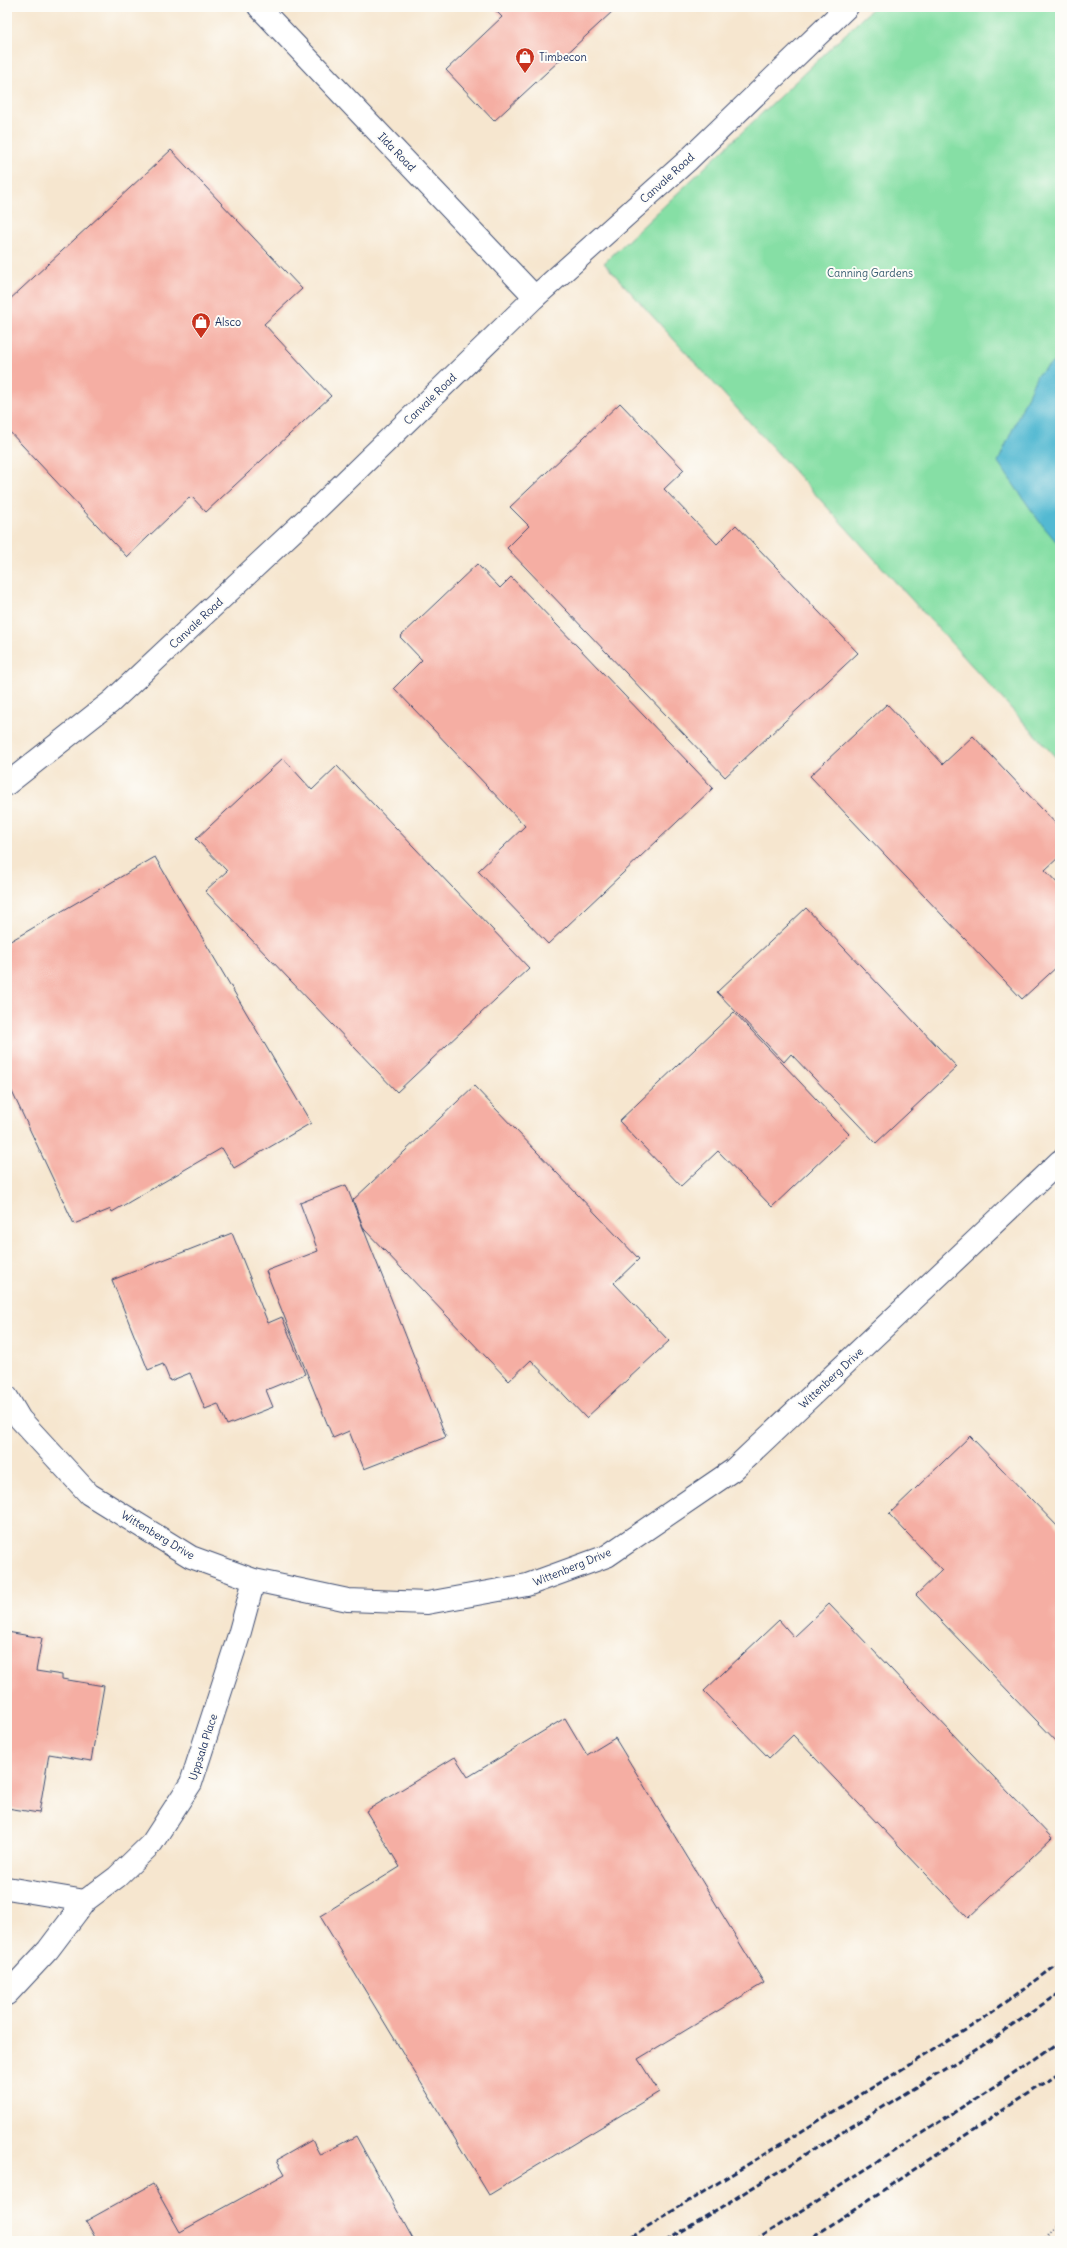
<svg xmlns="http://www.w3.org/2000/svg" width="1067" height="2248" font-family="Delius,sans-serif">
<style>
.green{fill:#86dfa5;stroke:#508782}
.water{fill:#53b9d2;stroke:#377498}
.building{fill:#f5aea3}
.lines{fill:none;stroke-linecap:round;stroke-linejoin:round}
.minor-casing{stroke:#3c4a6f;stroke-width:24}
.path{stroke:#3c4a6f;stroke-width:2.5;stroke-dasharray:1 3;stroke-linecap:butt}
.minor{stroke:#fff;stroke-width:22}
.rail{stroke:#1b2f5e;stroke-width:3;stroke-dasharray:6 3;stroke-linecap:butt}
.labels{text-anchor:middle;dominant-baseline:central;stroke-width:4;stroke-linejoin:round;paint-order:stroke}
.poi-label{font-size:11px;fill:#1b2f5e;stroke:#fdfcf7;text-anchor:start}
.street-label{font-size:11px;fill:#1b2f5e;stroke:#fdfcf7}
.park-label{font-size:11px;fill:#365b70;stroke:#fdfcf7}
</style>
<rect width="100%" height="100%" fill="#fdfcf7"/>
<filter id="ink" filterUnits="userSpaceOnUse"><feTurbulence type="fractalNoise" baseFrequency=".025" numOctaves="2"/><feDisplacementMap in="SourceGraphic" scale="8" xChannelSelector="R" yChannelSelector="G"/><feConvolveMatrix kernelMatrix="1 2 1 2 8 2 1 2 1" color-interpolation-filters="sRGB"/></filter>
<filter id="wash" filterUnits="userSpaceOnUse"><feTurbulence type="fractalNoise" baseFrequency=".012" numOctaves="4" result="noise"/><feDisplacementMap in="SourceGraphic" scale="16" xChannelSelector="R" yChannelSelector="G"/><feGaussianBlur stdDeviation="0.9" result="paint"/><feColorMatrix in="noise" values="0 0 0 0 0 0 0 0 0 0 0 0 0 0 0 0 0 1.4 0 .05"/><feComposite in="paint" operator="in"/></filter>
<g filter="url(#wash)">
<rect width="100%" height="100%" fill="#f6e6cf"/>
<polygon class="green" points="874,7 1060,7 1060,762 604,263"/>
<polygon class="water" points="1060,357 1060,546 1039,521 998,462 1037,375"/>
<g id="blocks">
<g class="building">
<polygon points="492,7 609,7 613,11 494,121 446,70 502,17"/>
<polygon points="171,150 302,289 264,324 331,396 206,512 191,496 127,557 7,429 7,302"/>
<polygon points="620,403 684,470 664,489 717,544 736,525 858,653 725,777 507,548 529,526 510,507"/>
<polygon points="477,564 500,588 511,577 713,788 548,944 478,871 525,826 394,688 422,660 400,637"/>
<polygon points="887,704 943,764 973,736 1060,828 1060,856 1045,870 1060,886 1060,964 1022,999 810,776"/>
<polygon points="283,758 312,790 337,766 529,968 397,1092 205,891 227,871 196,839"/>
<polygon points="155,857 311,1123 234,1168 222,1148 112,1212 111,1209 74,1224 7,1081 7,943"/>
<polygon points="806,908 957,1067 876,1143 791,1054 784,1062 717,992"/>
<polygon points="734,1012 849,1134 772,1207 718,1151 681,1186 619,1121"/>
<polygon points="474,1086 639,1259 614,1283 669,1341 586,1418 531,1360 509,1381 364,1229 353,1200"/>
<polygon points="346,1185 446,1437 364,1469 349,1431 333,1438 266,1271 318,1251 300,1203"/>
<polygon points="232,1233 268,1323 282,1317 305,1374 266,1390 273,1407 227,1425 218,1404 205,1409 190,1373 170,1381 163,1364 148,1370 112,1280"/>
<polygon points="970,1436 1060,1529 1060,1745 916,1595 942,1570 889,1514"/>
<polygon points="829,1604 1052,1838 968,1918 793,1735 769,1758 704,1691 779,1620 794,1637"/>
<polygon points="7,1632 42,1638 36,1671 62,1675 62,1679 104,1686 91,1761 49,1754 39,1813 7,1808"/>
<polygon points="565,1718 587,1755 615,1738 764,1983 638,2059 659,2092 489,2195 320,1916 400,1867 366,1811 455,1757 468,1777"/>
<polygon points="356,2136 414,2241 97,2241 86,2221 153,2184 180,2232 285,2174 277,2160 312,2140 320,2155"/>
</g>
</g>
</g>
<g filter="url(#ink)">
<use href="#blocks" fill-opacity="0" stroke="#3c4a6f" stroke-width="1"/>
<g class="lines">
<defs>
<g id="minor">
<polyline points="259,7 535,297"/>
<polyline points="7,784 111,702 318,508 535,297 687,161 847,7"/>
<polyline points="7,1397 20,1419 89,1494 191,1557 254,1580 348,1600 427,1603 527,1585 607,1556 733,1470 1060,1161"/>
<polyline points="7,1888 85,1901"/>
<polyline points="7,1994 48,1950 85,1901 117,1877 152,1843 191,1783 239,1635 254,1580"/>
</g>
</defs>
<use href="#minor" class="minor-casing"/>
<polyline class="path" points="1043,2241 1060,2222"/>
<use href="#minor" class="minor"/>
<g class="rail">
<polyline points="624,2241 980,2021 1060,1963"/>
<polyline points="666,2241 995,2038 1060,1992"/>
<polyline points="755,2241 1018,2071 1060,2041"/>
<polyline points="807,2241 1060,2072"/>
</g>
</g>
</g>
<defs>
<symbol id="shop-pin" viewBox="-11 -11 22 30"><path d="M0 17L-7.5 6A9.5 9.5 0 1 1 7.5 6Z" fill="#c8321e" stroke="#fdfcf7"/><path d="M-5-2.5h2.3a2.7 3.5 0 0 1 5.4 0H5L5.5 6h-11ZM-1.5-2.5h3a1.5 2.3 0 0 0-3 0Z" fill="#fff"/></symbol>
</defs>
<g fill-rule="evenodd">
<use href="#shop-pin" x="514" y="46" width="22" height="30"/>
<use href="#shop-pin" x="190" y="311" width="22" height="30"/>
</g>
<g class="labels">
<g class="poi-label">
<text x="539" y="57">Timbecon</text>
<text x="215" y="322">Alsco</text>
</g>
<g class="street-label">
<text transform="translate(397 152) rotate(46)">Ilda Road</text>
<text transform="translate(667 178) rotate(-42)">Canvale Road</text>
<text transform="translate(430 399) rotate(-44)">Canvale Road</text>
<text transform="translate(196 623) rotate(-43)">Canvale Road</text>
<text transform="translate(831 1378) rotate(-43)">Wittenberg Drive</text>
<text transform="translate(158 1535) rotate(31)">Wittenberg Drive</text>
<text transform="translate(572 1567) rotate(-22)">Wittenberg Drive</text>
<text transform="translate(203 1747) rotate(-72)">Uppsala Place</text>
</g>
<g class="park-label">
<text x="870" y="273">Canning Gardens</text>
</g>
</g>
<rect width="1067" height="2248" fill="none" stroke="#fdfcf7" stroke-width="24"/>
</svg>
